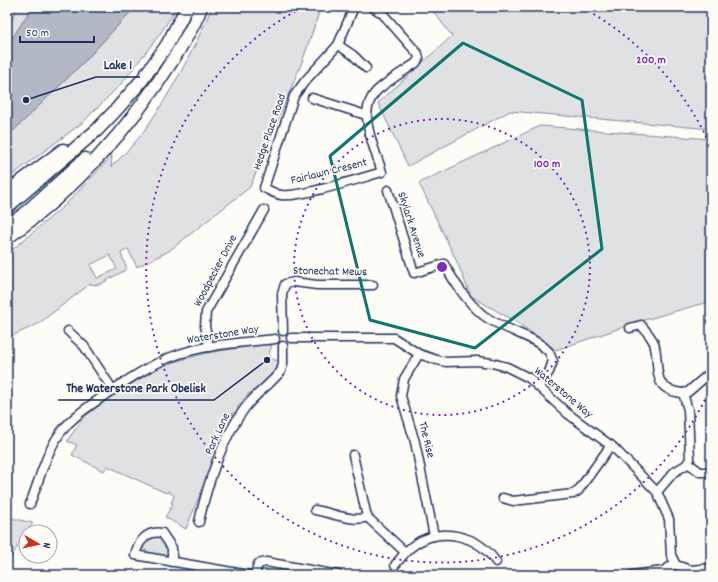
<svg xmlns="http://www.w3.org/2000/svg" width="718" height="582" font-family="Dekko,sans-serif">
<style>
.green{fill:#e0e1e3;stroke:#7e88a0;fill-rule:evenodd}
.water{fill:#b3b8c5;stroke:#76819c}
.lines{fill:none;stroke-linecap:round;stroke-linejoin:round}
.street-casing{stroke:#1b2f5e;stroke-width:11}
.secondary-casing{stroke:#1b2f5e;stroke-width:15}
.street{stroke:#fdfcf7;stroke-width:8}
.secondary{stroke:#fdfcf7;stroke-width:12}
.marked{fill:none;stroke:#0f766e;stroke-width:3;stroke-linejoin:round}
.ring{fill:none;stroke:#7b2cbf;stroke-width:2;stroke-dasharray:2 4}
.labels{text-anchor:middle;dominant-baseline:central;stroke-width:3.5;stroke-linejoin:round;paint-order:stroke}
.street-label{font-size:12px;fill:#1b2f5e;stroke:#fdfcf7}
.centre{fill:#7b2cbf;stroke:#fdfcf7;stroke-width:2}
.ring-label{font-size:12px;text-anchor:middle;font-weight:bold;fill:#7b2cbf;stroke:#fdfcf7;stroke-width:3.5;stroke-linejoin:round;paint-order:stroke}
.leader{fill:none;stroke:#1b2f5e;stroke-width:1.5}
.callout-dot{fill:#1b2f5e;stroke:#fdfcf7;stroke-width:1.5}
.callout-label{font-size:13px;text-anchor:middle;font-weight:bold;fill:#1b2f5e;stroke:#fdfcf7;stroke-width:3.5;stroke-linejoin:round;paint-order:stroke}
</style>
<rect width="100%" height="100%" fill="#fdfcf7"/>
<filter id="ink" filterUnits="userSpaceOnUse"><feTurbulence type="fractalNoise" baseFrequency=".025" numOctaves="2"/><feDisplacementMap in="SourceGraphic" scale="8" xChannelSelector="R" yChannelSelector="G"/><feConvolveMatrix kernelMatrix="1 2 1 2 8 2 1 2 1" color-interpolation-filters="sRGB"/></filter>
<g filter="url(#ink)">
<g class="green">
<polygon points="17,7 32,7 7,47 7,30"/>
<polygon points="135,7 177,7 160,34 122,83 82,123 7,179 7,137 83,63"/>
<path d="M 212,7 L 321,7 L 302,62 L 250,187 L 169,251 L 137,267 L 128,249 L 121,253 L 127,269 L 99,285 L 90,284 L 38,324 L 7,338 L 7,254 L 65,205 L 112,156 L 111,167 C 122,156 135,144 144,131 C 171,93 194,50 212,7 ZM 110,255 L 117,269 L 97,278 L 90,265 Z"/>
<polygon points="430,7 711,7 711,129 510,111 408,166 378,103 452,36"/>
<polygon points="540,126 711,139 711,301 638,322 556,350 521,325 471,296 456,260 419,183"/>
<path d="M 265,344 L 272,345 L 269,354 L 273,360 L 280,360 C 280,374 263,384 254,393 L 249,393 L 238,406 L 238,411 L 233,413 L 225,427 L 226,431 L 186,529 L 165,517 L 173,504 L 171,503 L 174,496 L 168,491 L 166,493 L 107,466 L 104,471 L 72,455 L 77,445 L 67,441 L 84,417 L 117,392 L 163,365 L 206,353 Z"/>
<polygon points="7,517 33,523 7,563"/>
<path d="M 155,536 L 162,539 L 169,549 L 167,555 C 159,558 149,554 143,548 L 146,539 Z"/>
</g>
<polygon class="water" points="32,7 135,7 83,63 7,137 7,47"/>
<g class="lines">
<defs>
<g id="street">
<path d="M 354,7 L 338,45 L 305,81 L 294,96 L 264,188 C 269,190 275,194 281,195 C 300,198 361,178 382,172 C 374,145 354,109 380,88 C 391,79 404,71 416,63 L 419,58 L 418,54 L 382,13 L 372,7"/>
<polyline points="338,45 353,55 366,68"/>
<polyline points="312,98 366,115"/>
<path d="M 388,190 L 414,273 L 444,264 C 455,283 466,301 483,315 C 501,329 534,336 547,350 C 550,352 551,358 553,361 L 549,372 L 539,386"/>
<path d="M 630,328 L 641,325 C 646,331 651,336 654,343 C 661,367 649,390 683,393 L 688,410 L 690,459 L 686,465 L 674,472 L 657,492"/>
<polyline points="68,331 84,346 113,390"/>
<polyline points="283,331 282,294 285,284 294,282 317,285 373,285"/>
<polyline points="291,338 394,338 419,354 437,360 446,362 477,361 492,363 507,367 529,378 567,413 614,448 657,492 669,519 671,555 676,565 690,570 711,568"/>
<polyline points="209,347 205,326 206,312 264,210"/>
<polyline points="419,354 404,379 401,396 415,442 434,536"/>
<polyline points="683,393 688,392 711,372"/>
<polyline points="353,455 367,517"/>
<polyline points="688,463 700,472 711,472"/>
<polyline points="503,498 513,501 573,494 578,491 611,445"/>
<path d="M 30,504 C 39,481 46,452 61,432 C 73,416 90,406 105,395 C 126,381 148,366 171,357 C 204,344 241,343 275,339"/>
<path d="M 315,510 C 329,512 355,523 367,517 L 405,552"/>
<path d="M 199,522 C 207,485 222,438 245,408 C 255,394 270,385 281,371 L 283,364 L 283,346"/>
<path d="M 172,562 L 172,548 L 162,533 C 147,530 138,542 135,555 L 249,575"/>
<path d="M 395,565 C 401,558 406,550 414,545 C 441,526 478,535 496,562"/>
<polyline points="255,575 258,564 266,562 338,575"/>
<polyline points="632,575 663,571 675,564"/>
</g>
<g id="secondary">
<polyline points="7,192 63,150"/>
<polyline points="7,207 97,130 116,110 142,80 167,45 187,7"/>
<polyline points="7,226 23,215 85,159"/>
<path d="M 7,238 C 74,190 130,128 174,58 C 184,41 195,25 201,7"/>
</g>
</defs>
<use href="#street" class="street-casing"/>
<use href="#secondary" class="secondary-casing"/>
<use href="#street" class="street"/>
<use href="#secondary" class="secondary"/>
</g>
</g>
<path class="marked" d="M 463,43 L 582,100 L 602,249 L 475,348 L 370,320 L 330,156 Z"/>
<g class="ring">
<circle cx="442" cy="267" r="148"/>
<path d="M710 389A295 295 0 1 1 301 8M583 8A295 295 0 0 1 710 145"/>
</g>
<g class="labels">
<g class="street-label">
<text transform="translate(270 132) rotate(-71)">Hedge Place Road</text>
<text transform="translate(329 172) rotate(-14)">Fairlawn Cresent</text>
<text transform="translate(411 225) rotate(72)">Skylark Avenue</text>
<text transform="translate(216 271) rotate(-62)">Woodpecker Drive</text>
<text transform="translate(330 272) rotate(1)">Stonechat Mews</text>
<text transform="translate(223 335) rotate(-9)">Waterstone Way</text>
<text transform="translate(563 393) rotate(40)">Waterstone Way</text>
<text transform="translate(218 434) rotate(-65)">Park Lane</text>
<text transform="translate(426 440) rotate(76)">The Rise</text>
</g>
</g>
<circle cx="442" cy="267" r="6" class="centre"/>
<g class="ring-label">
<text x="651" y="63">200 m</text>
<text x="547" y="167">100 m</text>
</g>
<path class="leader" d="M26 100L96 77H140M267 360L214 400H58"/>
<g class="callout-dot">
<circle cx="26" cy="100" r="4"/>
<circle cx="267" cy="360" r="4"/>
</g>
<g class="callout-label">
<text x="118" y="69">Lake 1</text>
<text x="136" y="392">The Waterstone Park Obelisk</text>
</g>
<rect width="718" height="582" fill="none" stroke="#fdfcf7" stroke-width="24"/>
<rect x="12" y="12" width="694" height="558" fill="none" stroke="#1b2f5e" stroke-width="1.5" filter="url(#ink)"/>
<g transform="translate(38 544) rotate(99)"><circle r="19" fill="#fdfcf7" stroke="#a3aaba"/>
<path d="M0-3L7 15L0 10L-7 15Z" fill="#c8321e"/>
<text y="-6" font-size="11" font-weight="bold" text-anchor="middle" fill="#1b2f5e">N</text>
</g>
<path d="M20 36v6h74v-6" fill="none" stroke="#1b2f5e" stroke-width="2"/>
<text x="26" y="36" font-size="12" fill="#1b2f5e" stroke="#fdfcf7" stroke-width="3" paint-order="stroke">50 m</text>
</svg>
